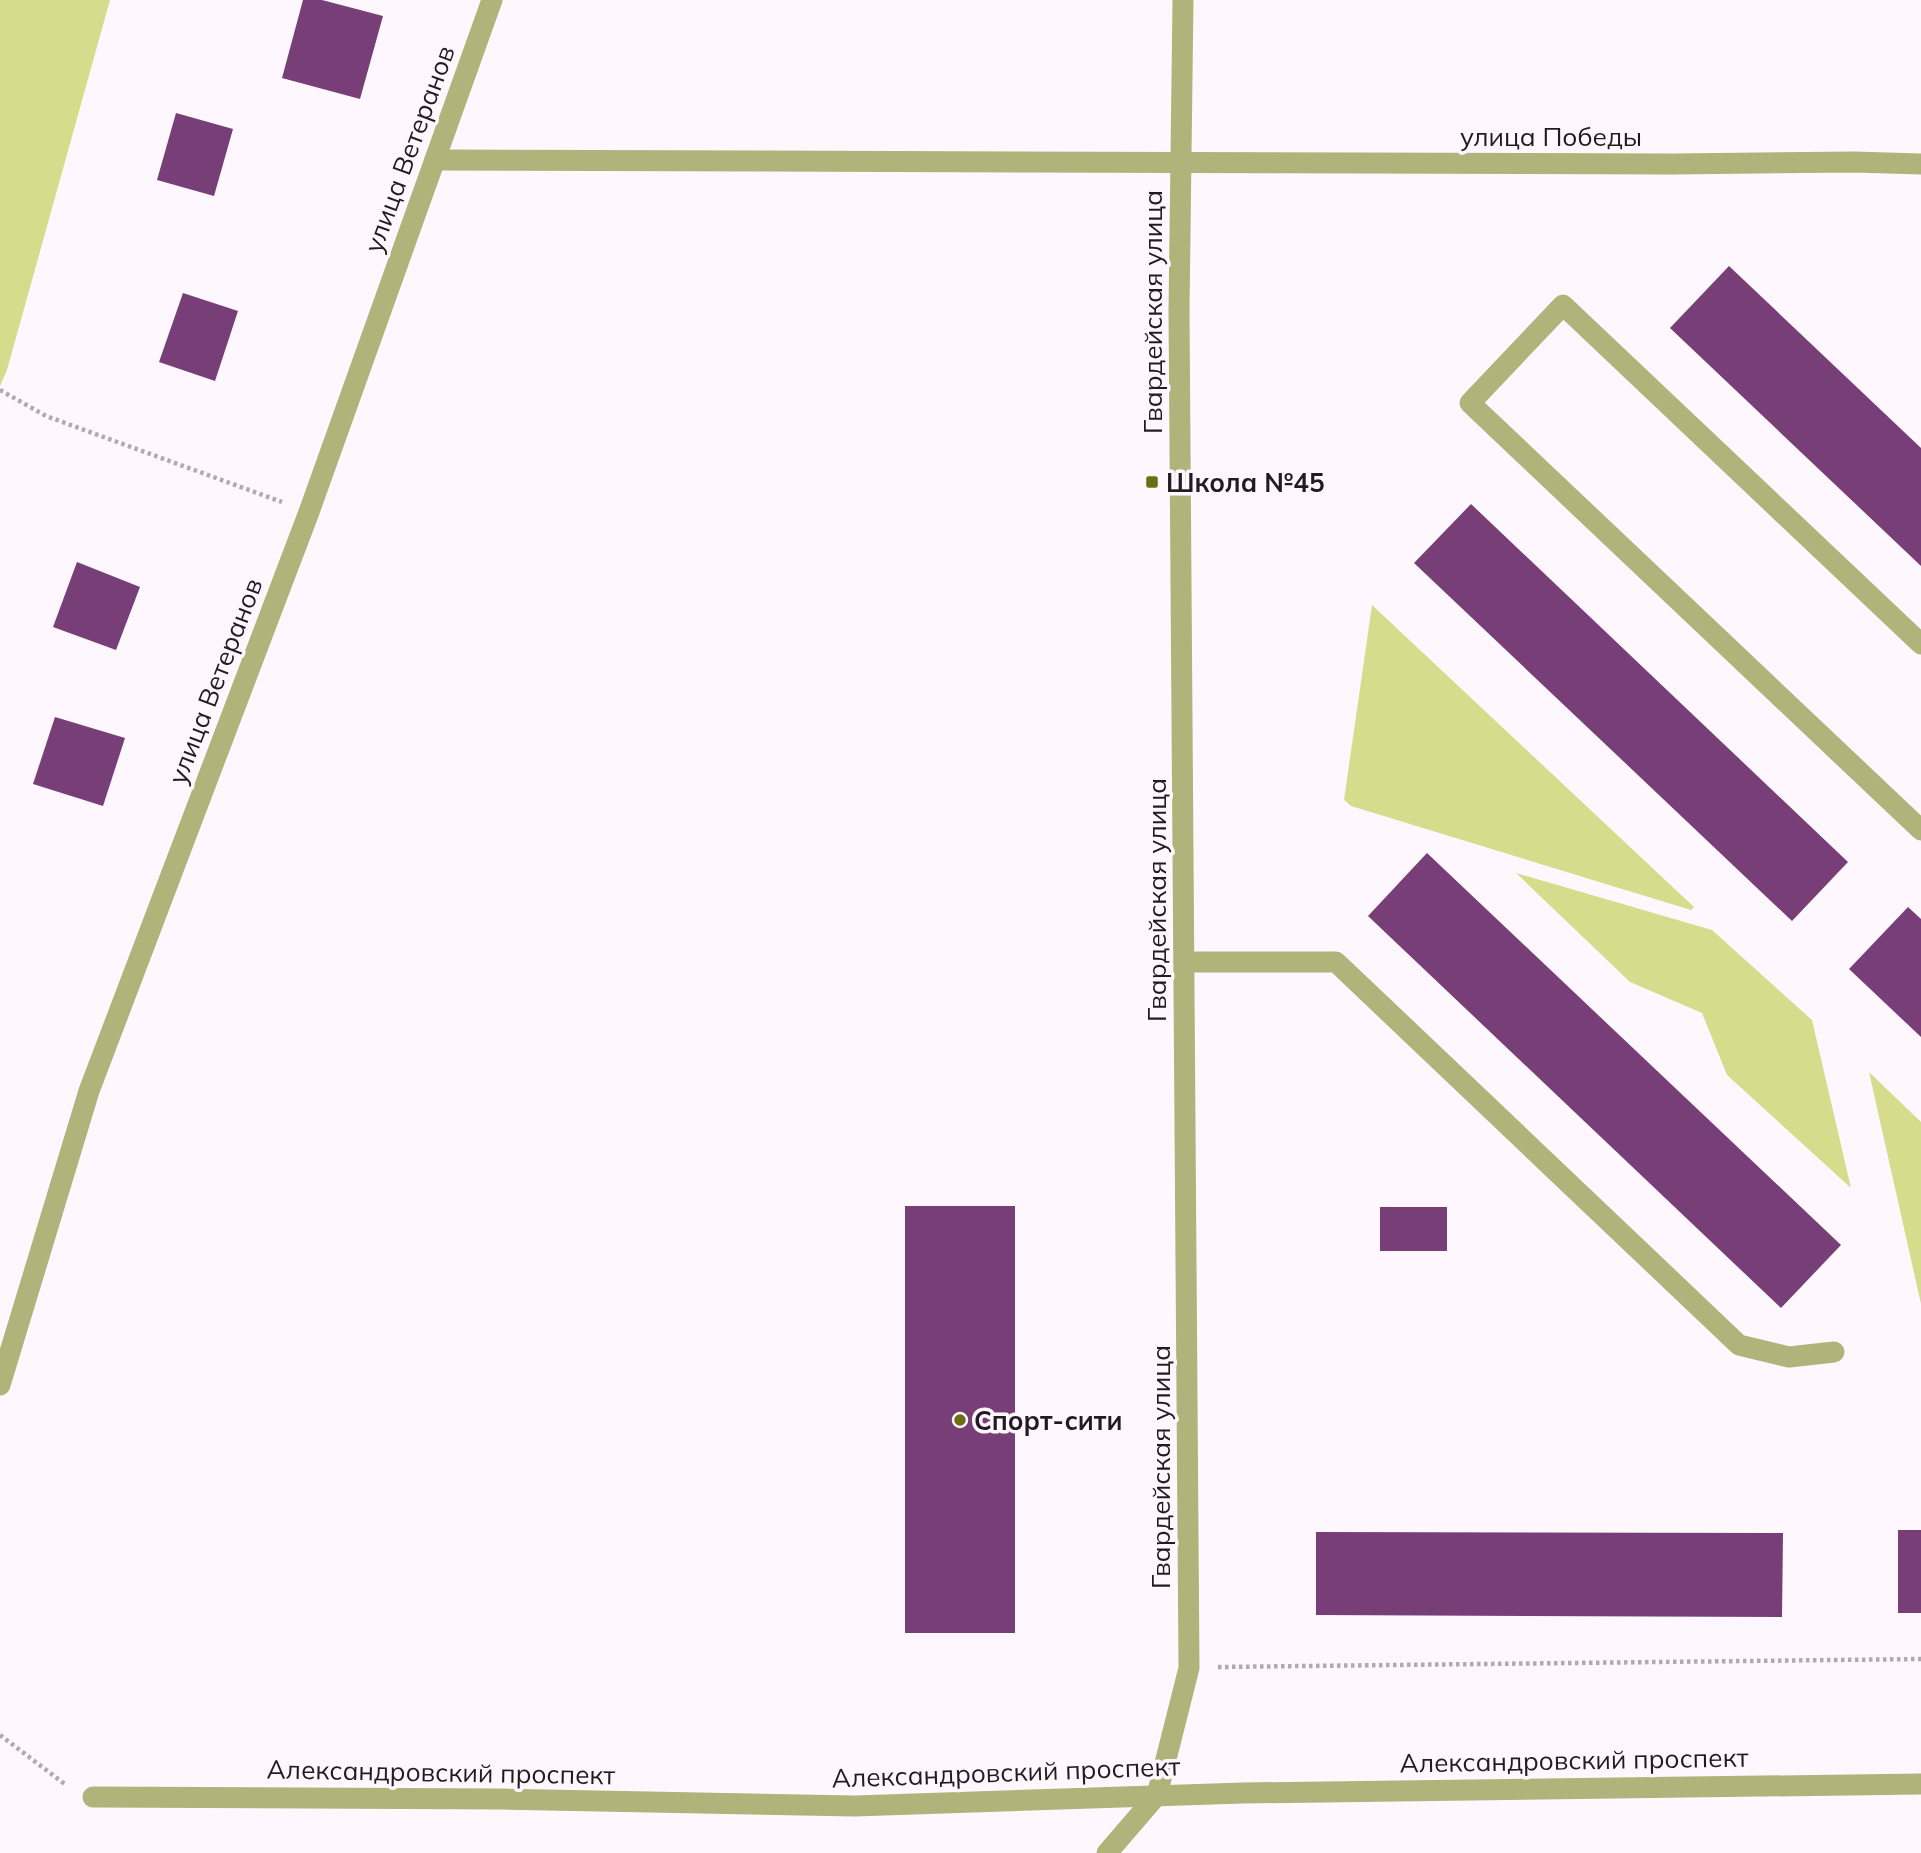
<svg xmlns="http://www.w3.org/2000/svg" width="1921" height="1853" font-family="Mulish,sans-serif">
<style>
.green{fill:#d7dc8d}
.building{fill:#773e78}
.lines{fill:none;stroke-linecap:round;stroke-linejoin:round}
.path{stroke:#b0a9b0;stroke-width:4.5;stroke-dasharray:3.5 3.5;stroke-linecap:butt}
.minor{stroke:#b0b37a;stroke-width:21}
.poi-dot{fill:#6c6e11;stroke:#fef8fe;stroke-width:2.5}
.labels{text-anchor:middle;dominant-baseline:central;stroke-width:7;stroke-linejoin:round;paint-order:stroke}
.street-label{font-size:26px;fill:#241a24;stroke:#fef8fe}
.poi-label{font-size:26px;font-weight:bold;fill:#241a24;stroke:#fef8fe;text-anchor:start}
</style>
<rect width="100%" height="100%" fill="#fef8fe"/>
<g class="green">
<polygon points="0,0 110,0 7,370 0,386"/>
<polygon points="1372,605 1694,907 1691,910 1351,806 1344,800"/>
<polygon points="1516,873 1712,930 1812,1020 1851,1188 1727,1075 1702,1013 1630,982"/>
<polygon points="1869,1072 1921,1122 1921,1304"/>
</g>
<g class="building">
<polygon points="303,0 322,0 383,16 360,99 282,78"/>
<polygon points="176,113 233,129 214,196 157,180"/>
<polygon points="1729,266 1921,448 1921,566 1670,328"/>
<polygon points="183,293 238,311 215,381 159,362"/>
<polygon points="1471,504 1848,862 1792,921 1414,563"/>
<polygon points="77,562 140,587 116,650 53,627"/>
<polygon points="55,717 125,738 103,806 33,784"/>
<polygon points="1427,853 1841,1245 1781,1308 1368,916"/>
<polygon points="1908,907 1921,919 1921,1037 1849,969"/>
<rect x="905" y="1206" width="110" height="427"/>
<rect x="1380" y="1207" width="67" height="44"/>
<rect x="1898" y="1530" width="23" height="83"/>
<polygon points="1316,1532 1783,1533 1782,1617 1316,1615"/>
</g>
<g class="lines">
<g class="path">
<polyline points="0,390 46,416 282,502"/>
<polyline points="1218,1667 1921,1659"/>
<polyline points="0,1735 66,1785"/>
</g>
<g class="minor">
<polyline points="435,160 1673,164 1854,162 1921,164"/>
<polyline points="1921,644 1563,305 1470,403 1921,830"/>
<polyline points="1184,962 1336,962 1739,1345 1789,1357 1834,1352"/>
<polyline points="0,1385 89,1091 309,512 492,0"/>
<polyline points="93,1797 501,1799 855,1806 1243,1793 1921,1784"/>
<polyline points="1107,1853 1157,1795 1189,1668 1179,311 1183,0"/>
</g>
</g>
<g class="poi-dot">
<rect x="1145" y="475" width="14" height="14" rx="3.5"/>
<circle cx="960" cy="1420" r="7"/>
</g>
<g class="labels">
<g class="street-label">
<text x="1551" y="136">улица Победы</text>
<text transform="translate(409 149) rotate(-70)">улица Ветеранов</text>
<text transform="translate(1152 312) rotate(-90)">Гвардейская улица</text>
<text transform="translate(215 681) rotate(-69)">улица Ветеранов</text>
<text transform="translate(1156 900) rotate(-90)">Гвардейская улица</text>
<text transform="translate(1160 1467) rotate(-90)">Гвардейская улица</text>
<text transform="translate(1574 1760) rotate(-1)">Александровский проспект</text>
<text transform="translate(441 1772) rotate(1)">Александровский проспект</text>
<text transform="translate(1006 1772) rotate(-2)">Александровский проспект</text>
</g>
<g class="poi-label">
<text x="1166" y="482">Школа №45</text>
<text x="974" y="1420">Спорт-сити</text>
</g>
</g>
</svg>
